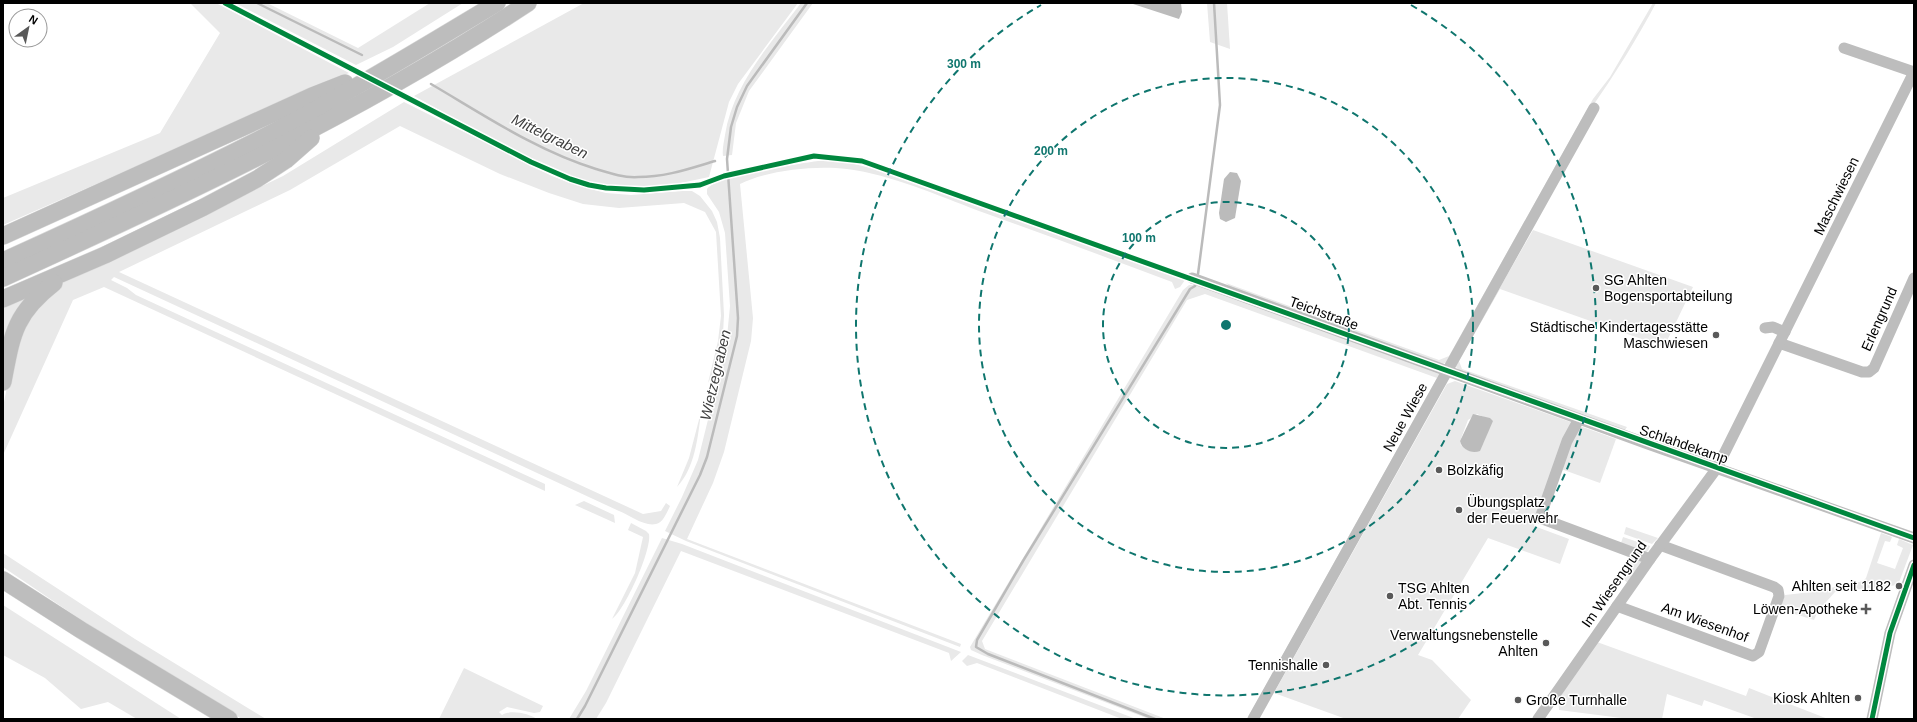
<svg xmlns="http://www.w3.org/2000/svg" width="1917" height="722" font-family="Arial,sans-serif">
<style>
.green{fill:#e9e9e9;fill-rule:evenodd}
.water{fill:#bbb}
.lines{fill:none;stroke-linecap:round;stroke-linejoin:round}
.stream{stroke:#bbb;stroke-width:2.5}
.highway-casing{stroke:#dbdbdb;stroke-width:18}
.minor{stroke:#bdbdbd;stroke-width:11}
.highway{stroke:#bdbdbd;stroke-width:17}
.cycleway-casing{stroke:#fff;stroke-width:8}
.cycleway{stroke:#00873e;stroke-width:5}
.ring{fill:none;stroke:#0f766e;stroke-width:2;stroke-dasharray:7 5}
.poi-dot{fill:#595959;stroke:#fff;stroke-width:1.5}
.labels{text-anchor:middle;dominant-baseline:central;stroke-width:3;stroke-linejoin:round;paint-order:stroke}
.street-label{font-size:14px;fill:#000;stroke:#fff}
.poi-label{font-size:14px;fill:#000;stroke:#fff;text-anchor:end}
.water-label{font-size:15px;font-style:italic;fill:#3f3f3f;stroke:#fff}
.centre{fill:#0f766e;stroke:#fff;stroke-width:2}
.ring-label{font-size:12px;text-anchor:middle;font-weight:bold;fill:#0f766e;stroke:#fff;stroke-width:3;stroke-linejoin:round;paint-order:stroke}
</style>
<rect width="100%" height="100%" fill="#fff"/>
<g class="green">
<polygon points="190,3 216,3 349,73 3,225 3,198 160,133 220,33"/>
<polygon points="235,3 267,3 358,48 430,3 463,3 393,47 356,65"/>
<path d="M 584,3 L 798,3 L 738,84 L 729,102 L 709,177 C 682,183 655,189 627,188 C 553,185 478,130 414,96 Z"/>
<path d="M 801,3 L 813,3 L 749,91 L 736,123 L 732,155 L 723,156 C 722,149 724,142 725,135 C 733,84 771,43 801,3 Z"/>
<polygon points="1207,3 1227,3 1230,49 1210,42"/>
<path d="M 1653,3 L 1656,3 C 1637,39 1615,74 1592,107 L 1449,362 L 1441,364 L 1230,287 L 1226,283 L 1439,360 L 1449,356 L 1593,99 L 1610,77 Z"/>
<path d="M 404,102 L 552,176 L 579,186 L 606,193 L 631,195 L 683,191 L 692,191 L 700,196 L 712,211 L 717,222 L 720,238 L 724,315 L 723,334 L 717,366 L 708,383 L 718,341 L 721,316 L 716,232 L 705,212 L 684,203 L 619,208 L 583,204 L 549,193 L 500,174 L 400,126 L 290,190 L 119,272 L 643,514 L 661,511 L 666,503 L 670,506 C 667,512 663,523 656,524 C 645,527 629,515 619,511 L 114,277 L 111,280 L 127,288 L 136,295 L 545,484 L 545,491 L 104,287 L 73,300 L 3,455 L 3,407 L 14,352 L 23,322 L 58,285 L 283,176 Z"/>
<path d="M 818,161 L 842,161 L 883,171 L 968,200 L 1185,280 L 1180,287 L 1175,289 L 1172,282 C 1108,258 1044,234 979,211 C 937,195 892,175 847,169 C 815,165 769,170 740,184 L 753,318 L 751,341 L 724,452 L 713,483 L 687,539 L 961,644 L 960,647 L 686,541 L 665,531 L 682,497 L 698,460 L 726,347 L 730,306 L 725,233 L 719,212 L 707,194 L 707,189 C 717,175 798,164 818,161 Z"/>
<polygon points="1533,230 1693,287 1664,347 1500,289 1459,361 1462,369 1627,427 1625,430 1459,370 1455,366"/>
<polygon points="1189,285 1197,285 1438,371 1440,376 1249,719 1247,719 1437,378 1205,294 1187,300 982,641 985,649 1166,719 1149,719 982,655 971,650 970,647 1183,290"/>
<polygon points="41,288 3,369 3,308"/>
<path d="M 1455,381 L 1573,423 L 1534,526 L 1569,539 L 1560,564 L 1488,538 L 1418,655 L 1432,660 L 1471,700 L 1458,719 L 1346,719 L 1274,693 L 1447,384 ZM 1477,414 L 1493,421 L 1461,446 L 1460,441 L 1468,420 Z"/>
<path d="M 701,412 C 698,437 695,468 677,487 L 689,458 Z"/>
<polygon points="1580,426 1616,439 1600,483 1561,469 1570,442"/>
<polygon points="584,501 614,515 615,523 575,505"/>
<path d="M 631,523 L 646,531 L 649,534 C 652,550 625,610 612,619 L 635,573 L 643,537 L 628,530 Z"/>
<polygon points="1626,527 1658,538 1652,544 1624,534"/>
<polygon points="1881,533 1892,537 1890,542 1885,541 1877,563 1895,569 1903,548 1897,545 1899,539 1913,545 1898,585 1835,592 1818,611 1814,620 1785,611 1779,610 1785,595 1812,592 1863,581 1866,578"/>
<polygon points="1623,537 1650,546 1648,551 1646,552 1621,543"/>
<polygon points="662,538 682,544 961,652 951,661 949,653 681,551 606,703 596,719 569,719 586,691"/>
<polygon points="3,553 135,639 266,719 242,719 127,651 3,567"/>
<polygon points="1632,555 1641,558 1643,564 1629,584 1623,579"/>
<polygon points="3,605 181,719 137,719 108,702 81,709 45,678 3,655"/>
<polygon points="1597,642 1746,696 1749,688 1828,719 1757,719 1704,700 1702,706 1667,694 1662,719 1629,719 1559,710 1558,698"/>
<polygon points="968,655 1136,719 1122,719 977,663 967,666 962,661"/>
<path d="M 464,668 L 543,706 L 540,712 L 534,713 L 507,707 L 499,712 L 502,715 C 511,709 530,714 537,719 L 439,719 Z"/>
</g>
<g class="water">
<polygon points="1130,3 1181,3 1182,12 1179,19"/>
<polygon points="1230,172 1237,173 1241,181 1235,218 1226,222 1220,219 1219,213 1224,179"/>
<path d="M 1473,414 L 1490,418 L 1493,421 L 1480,451 C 1472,454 1462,450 1460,441 Z"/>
</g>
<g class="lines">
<g class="stream">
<polyline points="257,3 362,55"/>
<path d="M 431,84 C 484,115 537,151 596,169 C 609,173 624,178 638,177 C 666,177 688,169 715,161"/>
<polyline points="1198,274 1220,105 1214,3"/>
<polyline points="577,719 585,706 700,475 707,457 737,336 738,318 727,159 731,127 737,107 747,86 807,3"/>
<polyline points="1155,719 988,654 976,647 977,640 1023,561 1190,289 1195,286"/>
</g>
<defs>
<g id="highway">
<polyline points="3,236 312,96 345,83"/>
<path d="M 3,261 C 98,218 193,174 285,126 C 357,88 427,45 497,3"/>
<path d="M 3,278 C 183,196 362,112 528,3"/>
<polyline points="3,299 105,255 204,207 257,179 286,160 311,138"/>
<path d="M 3,382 C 12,335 14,314 54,283"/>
<polyline points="3,580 81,630 229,719"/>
</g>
</defs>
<use href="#highway" class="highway-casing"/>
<g class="minor">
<polyline points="1844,48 1914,72"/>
<polyline points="1192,278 1648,444 1914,538"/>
<polyline points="1765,328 1773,327 1785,332"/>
<polyline points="1779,343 1862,372 1869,372 1874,368 1914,278"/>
<polyline points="1579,419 1567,441 1540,518 1650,559"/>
<polyline points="1617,606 1753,656 1759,652 1779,596 1778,590 1774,587 1660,545"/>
<polyline points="1253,719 1594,108"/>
<polyline points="1538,719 1650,559 1717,468 1914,72"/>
<polyline points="1872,719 1890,633 1914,565"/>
</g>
<use href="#highway" class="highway"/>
<defs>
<g id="cycleway">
<polyline points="225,3 531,162 570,179 589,185 606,188 644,190 700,185 724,176 814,156 862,161 1914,538"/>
<polyline points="1872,719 1890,633 1914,565"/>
</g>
</defs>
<use href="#cycleway" class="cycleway-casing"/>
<use href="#cycleway" class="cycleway"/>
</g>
<g class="ring">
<circle cx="1226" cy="325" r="123"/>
<circle cx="1226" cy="325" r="247"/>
<path d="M1411 5A370 370 0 1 1 1041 5"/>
</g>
<g class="poi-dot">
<circle cx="1596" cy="288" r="4"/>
<circle cx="1716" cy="335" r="4"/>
<circle cx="1439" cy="470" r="4"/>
<circle cx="1459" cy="510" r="4"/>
<circle cx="1899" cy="586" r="4"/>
<circle cx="1390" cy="596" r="4"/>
<path d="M1864 603h4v4h4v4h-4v4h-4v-4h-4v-4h4z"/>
<circle cx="1546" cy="643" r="4"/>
<circle cx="1326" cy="665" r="4"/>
<circle cx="1858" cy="698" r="4"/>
<circle cx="1518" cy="700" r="4"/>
</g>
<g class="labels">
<g class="street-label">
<text transform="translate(1836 196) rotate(-64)">Maschwiesen</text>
<text transform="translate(1324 313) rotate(20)">Teichstraße</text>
<text transform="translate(1879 319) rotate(-66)">Erlengrund</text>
<text transform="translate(1405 417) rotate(-61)">Neue Wiese</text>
<text transform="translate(1684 444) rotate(19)">Schlahdekamp</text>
<text transform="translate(1614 584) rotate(-55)">Im Wiesengrund</text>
<text transform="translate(1705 622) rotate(20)">Am Wiesenhof</text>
</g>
<g class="poi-label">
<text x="1604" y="280" text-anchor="start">SG Ahlten<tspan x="1604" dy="16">Bogensportabteilung</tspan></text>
<text x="1708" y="327">Städtische Kindertagesstätte<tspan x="1708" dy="16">Maschwiesen</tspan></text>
<text x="1447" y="470" text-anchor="start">Bolzkäfig</text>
<text x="1467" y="502" text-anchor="start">Übungsplatz<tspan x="1467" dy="16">der Feuerwehr</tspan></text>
<text x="1891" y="586">Ahlten seit 1182</text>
<text x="1398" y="588" text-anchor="start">TSG Ahlten<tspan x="1398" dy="16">Abt. Tennis</tspan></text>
<text x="1858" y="609">Löwen-Apotheke</text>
<text x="1538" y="635">Verwaltungsnebenstelle<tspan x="1538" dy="16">Ahlten</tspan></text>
<text x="1318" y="665">Tennishalle</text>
<text x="1850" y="698">Kiosk Ahlten</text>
<text x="1526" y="700" text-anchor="start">Große Turnhalle</text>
</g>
<g class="water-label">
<text transform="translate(550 136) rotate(26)">Mittelgraben</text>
<text transform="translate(715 375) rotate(-77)">Wietzegraben</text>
</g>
</g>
<circle cx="1226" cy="325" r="6" class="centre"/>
<g class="ring-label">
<text x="964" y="68">300 m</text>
<text x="1051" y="155">200 m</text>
<text x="1139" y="242">100 m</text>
</g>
<rect width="1917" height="722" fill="none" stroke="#000000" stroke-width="8"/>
<g transform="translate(28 28) rotate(33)"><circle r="19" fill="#ffffff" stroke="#999999"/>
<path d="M0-3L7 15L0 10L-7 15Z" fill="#595959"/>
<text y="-6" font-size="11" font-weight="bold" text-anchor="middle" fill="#000000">N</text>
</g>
</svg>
